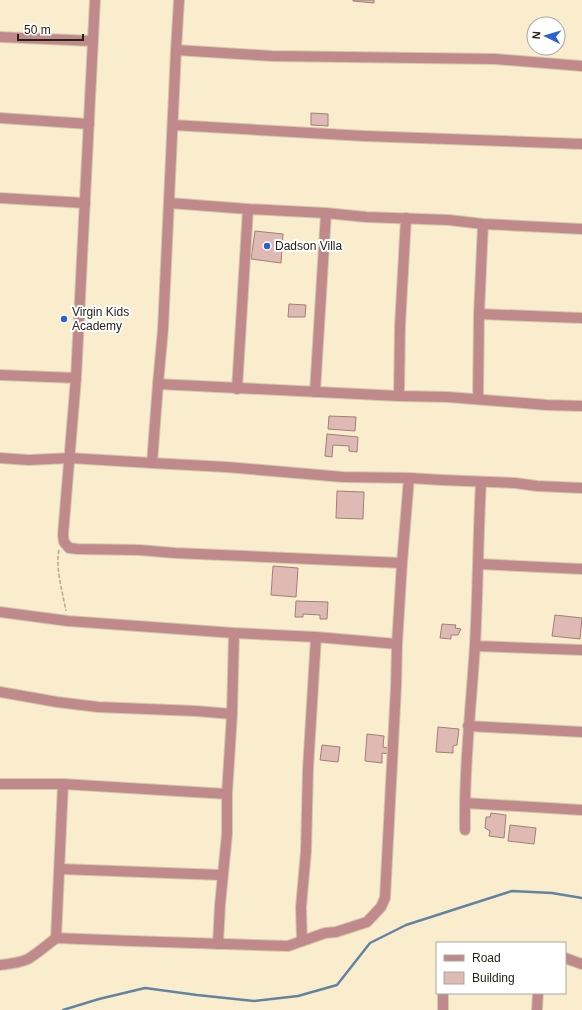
<svg xmlns="http://www.w3.org/2000/svg" width="582" height="1010" font-family="Helvetica,sans-serif">
<style>
.lines{fill:none;stroke-linecap:round;stroke-linejoin:round}
.stream{stroke:#6184a0;stroke-width:2.5}
.building{fill:#dfbab4;stroke:#a17f7a}
.minor-casing{stroke:#d4c9ac;stroke-width:12}
.path{stroke:#b2a88f;stroke-width:1.5;stroke-dasharray:4 2;stroke-linecap:butt}
.minor{stroke:#c08a8d;stroke-width:10}
.poi-dot{fill:#2f60cf;stroke:#fff;stroke-width:1.5}
.labels{text-anchor:middle;dominant-baseline:central;stroke-width:4;stroke-linejoin:round;paint-order:stroke}
.poi-label{font-size:12px;fill:#282317;stroke:#fff;text-anchor:start}
</style>
<rect width="100%" height="100%" fill="#faedcd"/>
<g class="lines">
<polyline class="stream" points="63,1010 99,999 145,988 197,995 254,1001 298,996 337,985 370,943 406,925 512,891 552,893 582,898"/>
</g>
<g class="building">
<polygon points="353,0 374,0 374,3 353,1"/>
<polygon points="311,113 328,114 328,126 311,125"/>
<polygon points="255,231 283,234 281,263 251,259"/>
<polygon points="289,304 306,305 305,317 288,317"/>
<polygon points="329,416 356,417 355,431 328,429"/>
<polygon points="327,434 358,437 357,452 349,451 349,446 333,445 332,457 325,456"/>
<polygon points="337,491 364,492 363,519 336,518"/>
<polygon points="273,566 298,568 296,597 271,595"/>
<polygon points="296,601 328,602 327,619 320,619 320,615 303,614 303,617 295,617"/>
<polygon points="555,615 582,618 580,639 552,636"/>
<polygon points="442,624 456,625 455,628 461,629 458,635 451,635 451,639 440,638"/>
<polygon points="438,727 459,729 457,745 453,746 453,753 436,752"/>
<polygon points="367,734 384,736 383,747 389,748 389,754 382,753 382,763 365,761"/>
<polygon points="322,745 340,747 338,762 320,760"/>
<polygon points="491,813 506,815 504,838 489,836 490,831 485,828 486,817 490,817"/>
<polygon points="510,825 536,828 534,844 508,841"/>
</g>
<g class="lines">
<defs>
<g id="minor">
<polyline points="95,0 76,378 63,535 64,542 69,548 78,549 139,550 175,553 402,563"/>
<polyline points="0,37 93,41"/>
<polyline points="176,50 272,56 495,59 582,66"/>
<polyline points="0,118 89,124"/>
<polyline points="173,125 364,136 582,144"/>
<polyline points="0,198 85,203"/>
<polyline points="169,203 248,209 326,213 366,217 449,220 483,224 582,229"/>
<polyline points="479,314 582,318"/>
<polyline points="0,375 76,378"/>
<polyline points="158,384 399,396 448,397 547,405 582,406"/>
<polyline points="237,389 248,209"/>
<polyline points="315,392 326,213"/>
<polyline points="399,396 400,326 406,218"/>
<polyline points="478,399 479,314 483,224"/>
<polyline points="0,458 29,460 70,458 152,463 226,467 343,477 409,478 442,480 515,483 537,486 582,488"/>
<polyline points="152,463 158,384 163,329 176,50 179,0"/>
<polyline points="479,564 582,569"/>
<polyline points="0,612 68,621 234,633 316,637 397,644"/>
<polyline points="475,646 582,650"/>
<polyline points="0,692 57,702 98,707 196,711 232,714"/>
<polyline points="468,726 582,732"/>
<polyline points="0,784 63,784 227,794"/>
<polyline points="465,803 582,810"/>
<path d="M 465,830 C 464,768 471,707 475,645 C 478,591 478,536 481,482"/>
<polyline points="60,869 222,875"/>
<polyline points="56,938 63,784"/>
<polyline points="302,941 301,907 306,851 308,769 316,637"/>
<polyline points="218,944 220,905 227,834 227,794 232,714 234,633"/>
<polyline points="565,958 582,964"/>
<path d="M 0,965 C 9,964 19,963 28,959 C 38,953 47,945 56,938 L 132,941 L 288,946 L 325,933 L 336,932 L 367,922 L 381,907 L 385,898 L 396,687 L 397,644 L 402,563 L 409,478"/>
<polyline points="443,993 443,1010"/>
<polyline points="537,1010 538,993"/>
</g>
</defs>
<use href="#minor" class="minor-casing"/>
<path class="path" d="M 59,550 C 55,567 63,594 66,611"/>
<use href="#minor" class="minor"/>
</g>
<g class="poi-dot">
<circle cx="267" cy="246" r="4"/>
<circle cx="64" cy="319" r="4"/>
</g>
<g class="labels">
<g class="poi-label">
<text x="275" y="246">Dadson Villa</text>
<text x="72" y="312">Virgin Kids<tspan x="72" dy="14">Academy</tspan></text>
</g>
</g>
<rect x="436" y="942" width="130" height="52" fill="#ffffff" stroke="#a9a7a2"/>
<rect x="444" y="955" width="20" height="6" fill="#c08a8d" stroke="#a9a7a2"/>
<text x="472" y="962" font-size="12" fill="#282317">Road</text>
<rect x="444" y="972" width="20" height="12" fill="#dfbab4" stroke="#a9a7a2"/>
<text x="472" y="982" font-size="12" fill="#282317">Building</text>
<g transform="translate(546 36) rotate(275)"><circle r="19" fill="#ffffff" stroke="#a9a7a2"/>
<path d="M0-3L7 15L0 10L-7 15Z" fill="#2f60cf"/>
<text y="-6" font-size="11" font-weight="bold" text-anchor="middle" fill="#282317">N</text>
</g>
<path d="M18 34v6h65v-6" fill="none" stroke="#282317" stroke-width="2"/>
<text x="24" y="34" font-size="12" fill="#282317" stroke="#ffffff" stroke-width="3" paint-order="stroke">50 m</text>
</svg>
